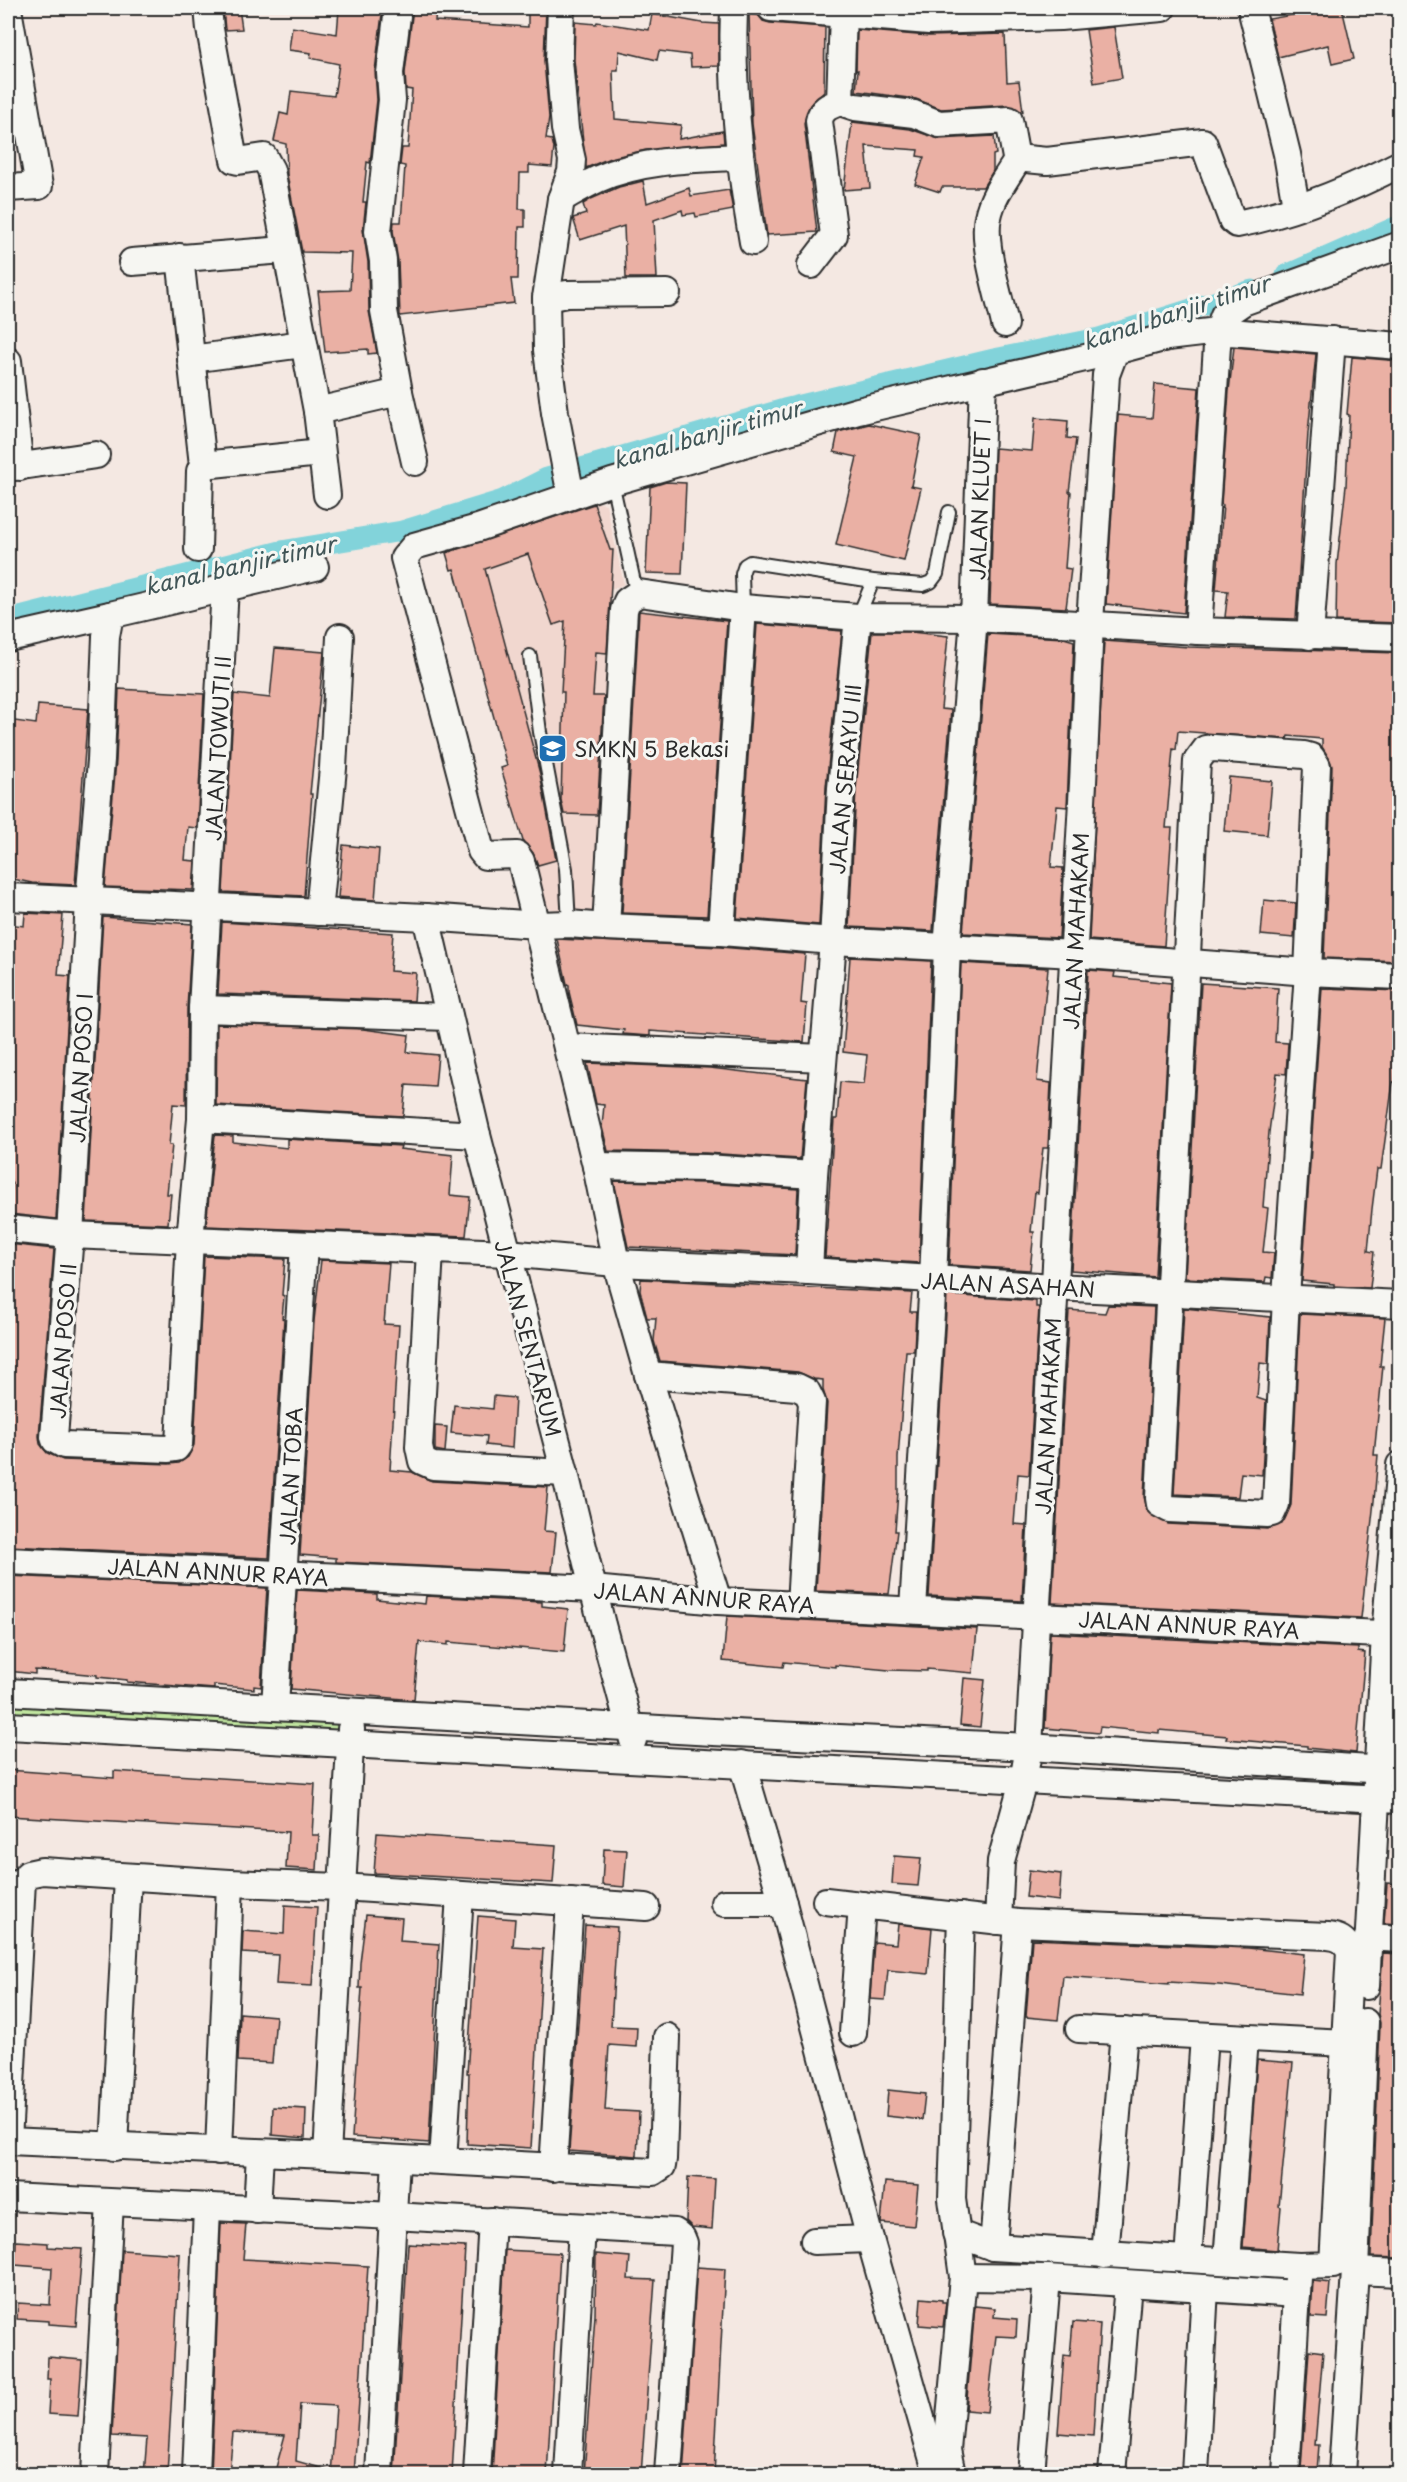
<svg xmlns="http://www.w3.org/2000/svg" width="1407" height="2482" font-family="'Playpen Sans',sans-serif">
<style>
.built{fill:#f1d7cf}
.grass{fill:url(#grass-tufts);stroke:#768866;stroke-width:1.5}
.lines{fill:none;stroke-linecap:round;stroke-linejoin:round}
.canal{stroke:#82d3da;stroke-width:21}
.building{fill:#eab0a4;stroke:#2b2b2b;stroke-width:1.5}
.service-casing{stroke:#2b2b2b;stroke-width:16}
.minor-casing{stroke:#2b2b2b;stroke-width:30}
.service{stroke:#f6f6f2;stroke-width:12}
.minor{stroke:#f6f6f2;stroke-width:26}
.labels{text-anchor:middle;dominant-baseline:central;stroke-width:6;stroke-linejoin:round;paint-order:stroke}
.street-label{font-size:21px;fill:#2b2b2b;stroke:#f6f6f2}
.poi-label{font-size:21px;fill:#2b2b2b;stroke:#f6f6f2;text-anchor:start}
.water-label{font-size:22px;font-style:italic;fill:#415557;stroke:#f6f6f2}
</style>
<defs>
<pattern id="grass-tufts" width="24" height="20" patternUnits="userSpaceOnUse" patternTransform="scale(1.5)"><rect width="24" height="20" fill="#c1e6a0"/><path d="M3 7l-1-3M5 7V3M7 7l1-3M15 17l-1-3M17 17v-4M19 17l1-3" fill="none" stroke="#a6c58a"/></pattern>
</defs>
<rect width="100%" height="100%" fill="#f4e8e2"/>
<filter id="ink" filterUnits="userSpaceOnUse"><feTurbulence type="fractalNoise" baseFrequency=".0167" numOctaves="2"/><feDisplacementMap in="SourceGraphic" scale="12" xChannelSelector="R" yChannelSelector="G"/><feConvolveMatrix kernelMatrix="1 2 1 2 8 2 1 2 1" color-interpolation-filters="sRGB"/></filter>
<g filter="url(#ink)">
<polygon class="built" points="575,498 606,504 624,584 611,590 596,914 546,908 449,540"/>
<polygon class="grass" points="8,1692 352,1712 350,1744 8,1726"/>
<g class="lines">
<g class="canal">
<polyline points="1286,275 1400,225"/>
<polyline points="8,620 281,551 402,531 503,500 547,478 784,409 994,359 1099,338 1252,290"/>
</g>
</g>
<g class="building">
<polygon points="239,8 242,29 225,30 223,9"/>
<polygon points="413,8 436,8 435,21 528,27 528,8 546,8 544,61 549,117 546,139 552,140 554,148 552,167 529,165 529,173 520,173 519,209 525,209 525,227 519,227 518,279 511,279 514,303 400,316 398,261 393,231 394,222 401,222 405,166 400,165 402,148 408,148 412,90 406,89 405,73"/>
<polygon points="1331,8 1342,8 1354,59 1332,64 1328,45 1278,57 1269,19"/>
<polygon points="339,10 382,14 375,71 377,100 370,163 367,162 363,202 366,202 363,230 368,262 369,311 377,353 368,354 368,349 325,352 318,291 350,290 352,253 302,252 287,175 286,144 274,141 280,113 288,115 291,91 334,96 339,64 310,58 311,53 289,50 292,27 337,34"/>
<polygon points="652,14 702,23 719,24 719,66 691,67 690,55 659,51 657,60 619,51 618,70 613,70 615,119 681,125 679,139 723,131 724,143 646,150 610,158 586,168 574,60 575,22 596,24 597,22 649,30"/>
<polygon points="749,14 758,15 763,21 770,23 825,27 824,92 810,105 804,123 817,232 767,235 752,124"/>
<polygon points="1114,27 1122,78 1094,83 1086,30"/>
<polygon points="857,30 929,36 1005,34 1007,82 1019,81 1023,112 1008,105 941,109 916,99 856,91 858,70 856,71"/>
<polygon points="852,122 910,129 939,139 994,136 996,154 993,155 993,171 983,187 942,187 940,192 915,184 924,157 917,156 918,150 866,146 870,188 844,190"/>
<polygon points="643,181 647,203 689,188 691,196 729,190 733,210 696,217 695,213 683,215 682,210 654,220 657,278 626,278 624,226 580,240 573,218 586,214 583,204 591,199 619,187"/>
<polygon points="1234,347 1316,354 1308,433 1296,619 1225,617 1228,591 1216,590 1223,505 1221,504 1229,391"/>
<polygon points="1352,357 1400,361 1400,623 1336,621 1337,564 1346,486 1349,415 1347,414"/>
<polygon points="1155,384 1199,388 1184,613 1106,604 1118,415 1152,418"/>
<polygon points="1035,418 1068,421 1067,438 1076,439 1069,492 1071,492 1065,568 1071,569 1066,608 990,604 995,448 1032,451"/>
<polygon points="869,424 921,435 911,486 921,488 904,561 836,545 857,457 834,452 838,432"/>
<polygon points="666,482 686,483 682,574 646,573 650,487"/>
<polygon points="594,504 610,550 613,550 607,653 596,652 593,696 604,696 597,815 564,814 561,800 564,692 561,692 565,621 553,625 528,554 485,569 540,774 556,860 538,865 533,853 523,841 501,768 507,766 454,569 451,570 446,553"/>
<polygon points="639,611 727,621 707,916 622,913"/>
<polygon points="757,624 842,631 826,787 819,925 737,918"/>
<polygon points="872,632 911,632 948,636 941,709 951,710 933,931 849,927 856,789"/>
<polygon points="988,634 1064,638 1074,641 1067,807 1057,806 1051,867 1063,868 1059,938 963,933"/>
<polygon points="1104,641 1189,647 1400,653 1400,961 1324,958 1332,766 1329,758 1322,747 1322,739 1288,736 1287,739 1178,731 1176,750 1173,749 1166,828 1172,828 1164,946 1089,940"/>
<polygon points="275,648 324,652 310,794 312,794 304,896 223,892 234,694 270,698"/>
<polygon points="119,689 204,694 197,828 188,827 185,860 195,861 193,890 105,887 116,761"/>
<polygon points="38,705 88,709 75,885 32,883 8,878 8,720 36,724"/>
<polygon points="1229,777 1272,781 1267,835 1224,831"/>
<polygon points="343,845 379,849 375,900 338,897"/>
<polygon points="1264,900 1296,903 1294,938 1261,935"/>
<polygon points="25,913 63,915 58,975 70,976 56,1219 9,1214 12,1184 11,1180 8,1180 8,924 24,926"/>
<polygon points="103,917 192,924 187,1009 186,1105 173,1104 169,1145 172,1145 167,1194 171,1194 168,1224 86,1221"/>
<polygon points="222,922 393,933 390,971 416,973 414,1001 218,994"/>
<polygon points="557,939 720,947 805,954 801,1003 807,1004 804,1042 650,1031 650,1036 623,1034 624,1030 577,1025 569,992 569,985 567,984"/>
<polygon points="850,957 931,961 919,1263 825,1257 834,1119 837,1119 840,1082 864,1084 867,1055 843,1052"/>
<polygon points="961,963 1048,968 1037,1081 1051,1083 1048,1148 1043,1148 1038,1193 1035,1192 1031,1232 1034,1232 1030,1270 949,1265"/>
<polygon points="1088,970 1115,972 1114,977 1123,978 1171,983 1155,1277 1071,1270"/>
<polygon points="1201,983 1278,988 1275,1042 1288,1043 1286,1074 1277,1073 1269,1132 1263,1207 1268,1208 1263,1252 1274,1253 1272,1278 1266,1277 1265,1282 1185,1278"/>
<polygon points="1322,988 1400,991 1395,1082 1393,1082 1381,1169 1377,1169 1372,1209 1368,1251 1374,1252 1370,1288 1334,1286 1334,1284 1302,1281"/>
<polygon points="217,1024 363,1029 409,1035 407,1052 438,1055 435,1087 406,1085 403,1116 216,1105"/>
<polygon points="587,1063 710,1068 807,1079 800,1159 706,1153 608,1151 602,1127 604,1105 596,1104"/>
<polygon points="215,1135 233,1136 233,1142 287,1148 287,1139 401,1146 400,1149 453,1155 450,1195 470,1197 466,1236 206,1226"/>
<polygon points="614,1181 705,1183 798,1189 795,1255 628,1247"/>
<polygon points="8,1244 54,1249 39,1436 40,1444 47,1453 63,1460 169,1464 179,1463 188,1457 194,1445 204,1256 285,1259 282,1295 284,1296 282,1318 284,1319 269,1558 8,1546"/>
<polygon points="321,1260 389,1263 384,1324 399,1325 390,1470 412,1472 432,1481 548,1487 544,1531 556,1532 552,1572 336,1562 336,1558 300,1555 314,1321"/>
<polygon points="641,1279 912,1293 910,1312 916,1312 914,1351 906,1351 898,1458 898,1492 895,1531 897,1531 889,1594 816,1591 827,1403 823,1390 823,1380 814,1379 798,1372 660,1361 654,1341 656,1318 647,1318 640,1291"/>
<polygon points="947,1295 1036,1301 1036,1307 1039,1307 1029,1475 1018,1474 1014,1524 1026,1525 1022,1601 929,1596"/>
<polygon points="1108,1305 1154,1307 1144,1497 1148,1512 1168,1524 1267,1529 1282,1524 1291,1505 1300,1314 1385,1318 1380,1366 1383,1366 1374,1455 1378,1455 1374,1501 1361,1618 1052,1603 1069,1310 1105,1313"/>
<polygon points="1184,1308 1270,1317 1268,1364 1260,1363 1257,1398 1266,1401 1262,1475 1241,1473 1238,1497 1174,1494"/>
<polygon points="494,1396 515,1398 512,1448 486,1445 487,1436 451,1433 454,1405 493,1409"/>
<polygon points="435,1426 447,1427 445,1452 435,1450"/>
<polygon points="8,1576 267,1588 261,1687 254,1686 254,1689 214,1685 214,1689 127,1682 127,1680 97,1677 97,1675 65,1672 35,1670 35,1674 8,1671 12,1617 8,1616"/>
<polygon points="297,1590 377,1594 377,1599 425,1604 426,1596 542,1602 542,1606 568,1609 564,1652 448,1642 448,1645 419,1642 414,1700 291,1689"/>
<polygon points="727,1616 977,1629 973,1673 927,1669 927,1671 889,1670 835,1665 835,1667 784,1662 783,1667 723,1661"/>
<polygon points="1050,1633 1358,1648 1358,1652 1365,1653 1356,1753 1307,1748 1307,1746 1226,1739 1227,1736 1159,1730 1159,1733 1100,1727 1099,1733 1045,1728"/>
<polygon points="964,1678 985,1680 980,1727 960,1725"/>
<polygon points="8,1770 114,1778 114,1771 315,1784 312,1835 319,1835 317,1870 286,1868 288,1832 8,1816"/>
<polygon points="377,1833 556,1845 553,1883 374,1873"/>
<polygon points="604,1849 627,1850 624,1887 602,1885"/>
<polygon points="894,1856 921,1858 918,1886 892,1884"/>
<polygon points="1029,1870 1061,1874 1059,1901 1026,1897"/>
<polygon points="1387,1883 1400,1884 1400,1924 1384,1923"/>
<polygon points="285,1905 317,1907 312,1986 276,1984 278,1955 242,1953 243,1931 284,1934"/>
<polygon points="366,1915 402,1918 400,1941 439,1944 429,2143 352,2137 362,1988 359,1988 360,1963"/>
<polygon points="478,1916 515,1919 513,1947 543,1949 531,2148 467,2144 469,2073 467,2073"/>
<polygon points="898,1924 932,1928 928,1974 888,1970 885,2000 870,1999 874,1942 896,1944"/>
<polygon points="585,1925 617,1927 611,2026 637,2027 636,2047 609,2045 605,2110 639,2112 637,2156 569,2151"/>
<polygon points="1032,1939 1248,1948 1304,1954 1300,1994 1219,1985 1169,1982 1169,1984 1063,1976 1058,2020 1026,2017"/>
<polygon points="1383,1953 1400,1954 1400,2258 1371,2257 1380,2023 1378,2014"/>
<polygon points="240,2013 276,2016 272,2063 238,2061"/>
<polygon points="1257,2060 1293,2063 1279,2206 1281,2207 1277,2250 1243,2247"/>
<polygon points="888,2090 925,2094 922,2120 886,2116"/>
<polygon points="273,2107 306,2109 305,2138 272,2135"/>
<polygon points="688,2177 715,2179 712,2229 692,2227 686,2221"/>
<polygon points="885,2182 918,2185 914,2226 881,2223"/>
<polygon points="221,2223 246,2224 243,2259 368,2266 354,2475 331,2475 336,2406 300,2404 296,2461 328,2470 327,2475 274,2475 285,2435 233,2432 229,2475 211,2475"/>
<polygon points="16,2241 48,2243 48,2247 82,2249 76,2326 49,2324 49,2321 17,2319 18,2303 50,2305 52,2268 15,2265"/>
<polygon points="408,2244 465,2247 452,2475 394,2475"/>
<polygon points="122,2250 180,2254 167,2475 144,2475 147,2438 112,2436"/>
<polygon points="505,2250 560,2253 547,2475 492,2475"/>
<polygon points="596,2254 630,2257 628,2279 655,2280 641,2475 584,2475 595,2315"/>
<polygon points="697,2267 725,2269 714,2475 683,2475"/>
<polygon points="1313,2281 1330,2283 1327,2318 1311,2317"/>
<polygon points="921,2298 942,2300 942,2302 946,2302 943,2327 919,2325"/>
<polygon points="975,2306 995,2308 994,2317 1017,2319 1016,2337 996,2336 987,2412 966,2410"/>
<polygon points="1073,2322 1100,2324 1093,2436 1058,2433 1064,2355 1070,2356"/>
<polygon points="1309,2350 1323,2352 1315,2445 1319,2445 1317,2471 1301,2469"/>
<polygon points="48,2357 82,2360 78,2416 48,2414 50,2379 47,2379"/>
</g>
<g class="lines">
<defs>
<g id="service">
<polyline points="612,482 634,582 639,593"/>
<polyline points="743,608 742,574 745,565 750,562 873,581 923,585 931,582 937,574 949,512"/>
<polyline points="858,617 873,581"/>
<polyline points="530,656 540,732 566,869 569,924"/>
</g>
<g id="minor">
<polyline points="208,8 210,29 234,160 238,161 264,157 271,170 317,411"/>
<polyline points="398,8 390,73 392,100 378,231 383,261 384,311 399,392 415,462"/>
<polyline points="561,8 559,60 565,129 572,160 571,172 561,199 546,298 547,350 555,413 571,496"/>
<path d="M 734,8 C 731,86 739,164 753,242"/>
<polyline points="771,8 929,21 1060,17 1162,8"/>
<polyline points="1251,8 1287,154 1296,206"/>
<polyline points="8,9 39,186 8,188"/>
<path d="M 840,102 L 855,107 L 914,114 L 939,124 L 1009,120 L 1016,158 L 1047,161 L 1203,142 L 1232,220 L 1237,224 C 1293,213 1349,190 1400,164"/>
<path d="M 561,199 C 573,192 585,185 598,179 C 641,160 693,159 739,157"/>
<polyline points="180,257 203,465 200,471 198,549"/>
<polyline points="132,262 284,250"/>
<path d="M 811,265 L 834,235 L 819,121 C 821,109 829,106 840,102 L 843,13"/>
<polyline points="546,298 567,294 667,293"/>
<path d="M 1005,324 C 999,296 982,244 988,217 C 992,196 1007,177 1018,159"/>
<polyline points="191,359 303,344"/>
<polyline points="8,361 20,467"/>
<polyline points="203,465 321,453"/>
<polyline points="8,468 96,455"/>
<polyline points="327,495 317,411 399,392"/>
<polyline points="225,587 202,1009 201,1119 190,1240 179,1444 176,1448 169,1449 64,1445 55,1440 54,1437 70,1235 89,902 101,760 106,636 110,615 315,567"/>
<polyline points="1198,631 1218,331 1400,346"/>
<polyline points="1310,636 1332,340"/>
<polyline points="8,638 110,615"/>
<polygon points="1214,748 1304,755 1311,757 1317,766 1308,972 1286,1297 1276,1504 1272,1513 1268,1514 1169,1509 1160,1504 1159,1498 1197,761 1206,749"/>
<polyline points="8,897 426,917 538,925 569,924 606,927 721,932 833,941 1074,954 1308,972 1400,976"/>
<polyline points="319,912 333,768 340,637"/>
<polyline points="426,917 477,1135 565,1473 602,1625 633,1740"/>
<polyline points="606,927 624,610 627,601 639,593 743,608 858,617 974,618 1198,631 1400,638"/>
<polyline points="721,932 743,608"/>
<polyline points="202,1009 449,1017"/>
<polyline points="567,1047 823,1058"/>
<polyline points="201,1119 477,1135"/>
<polyline points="596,1166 706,1168 814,1175"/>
<polyline points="8,1229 70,1235 507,1253 616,1263 809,1271 1054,1287 1400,1304"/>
<polyline points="430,1251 419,1447 422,1461 433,1466 565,1473"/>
<polyline points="809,1271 814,1175 833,941 841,788 858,617"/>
<polyline points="648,1375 797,1387 807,1392 812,1402 800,1605"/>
<polyline points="8,1561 593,1589 718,1601 1400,1635"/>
<polyline points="718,1601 648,1375 616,1263 596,1166 521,861 517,855 485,856 481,851 404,558 414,546 478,528 612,482 858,411 1115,351"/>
<polyline points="913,1609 933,1280 947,948 974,618 983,381"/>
<polyline points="8,1692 713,1732 1029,1747 1400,1771"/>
<polyline points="275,1706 304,1245"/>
<polyline points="8,1726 1400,1800"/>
<polyline points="742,1764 783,1903 870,2239 937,2474"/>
<path d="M 826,1901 L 1018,1923 L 1328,1936 C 1339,1937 1344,1940 1350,1950 L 1333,2265 L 1299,2266 L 993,2247 L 956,2233"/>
<polyline points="724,1903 783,1903"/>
<polyline points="998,1921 1001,1861 1023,1781 1029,1747 1083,783 1090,623 1106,375 1115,351 1167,337 1218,331 1224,315 1243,302 1400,245"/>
<polyline points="1368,1937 1400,1939"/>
<polyline points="1366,1986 1385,1634 1400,1465"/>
<polyline points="1079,2029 1346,2043"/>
<polyline points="853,2033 862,1905"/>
<polyline points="8,2141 22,1881 28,1874 42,1871 230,1883 341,1887 646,1907"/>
<polyline points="8,2141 327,2155 351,1729"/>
<polyline points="114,2147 128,1877"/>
<polyline points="219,2151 230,1883"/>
<polyline points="327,2155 653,2172 662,2166 663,2159 667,2037"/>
<polyline points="443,2161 460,1895"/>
<polyline points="553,2168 570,1902"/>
<polyline points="8,2197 393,2216 675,2232 682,2238 684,2243 668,2474"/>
<polyline points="257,2210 260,2153"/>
<polyline points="814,2241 870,2239"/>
<polyline points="993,2247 1018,1923"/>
<polyline points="1105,2255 1124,2031"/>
<polyline points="1188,2259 1204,2037"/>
<polyline points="1227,2261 1244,2039"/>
<polyline points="1355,2271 1400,2273"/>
<polyline points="963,2277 1047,2278 1297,2294"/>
<polyline points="95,2474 110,2203"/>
<polyline points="196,2474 207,2208"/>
<polyline points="379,2474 396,2159"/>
<polyline points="477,2474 492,2221"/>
<polyline points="568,2474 582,2227"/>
<polyline points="952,2474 947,2450 963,2277 952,2199 961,1916"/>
<polyline points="1031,2474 1047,2278"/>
<polyline points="1112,2474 1128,2284"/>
<polyline points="1195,2474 1205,2288"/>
<polyline points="1286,2474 1298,2278"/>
<polyline points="1342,2474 1355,2271 1365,2022"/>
</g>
</defs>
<use href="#service" class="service-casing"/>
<use href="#minor" class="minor-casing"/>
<use href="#service" class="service"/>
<use href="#minor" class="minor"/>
</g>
</g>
<defs>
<symbol id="school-square" viewBox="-11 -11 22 22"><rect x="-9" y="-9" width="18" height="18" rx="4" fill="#1f6fb2" stroke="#f6f6f2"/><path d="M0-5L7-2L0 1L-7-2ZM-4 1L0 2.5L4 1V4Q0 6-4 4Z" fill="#fff"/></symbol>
</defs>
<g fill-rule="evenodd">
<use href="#school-square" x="536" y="732" width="33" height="33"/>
</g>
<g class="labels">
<g class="street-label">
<text transform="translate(979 499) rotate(-88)">JALAN KLUET I</text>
<text transform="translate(217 748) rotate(-87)">JALAN TOWUTI II</text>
<text transform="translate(844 779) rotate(-85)">JALAN SERAYU III</text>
<text transform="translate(1075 931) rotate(-87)">JALAN MAHAKAM</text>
<text transform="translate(80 1068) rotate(-87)">JALAN POSO I</text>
<text transform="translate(1008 1284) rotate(3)">JALAN ASAHAN</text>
<text transform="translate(529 1338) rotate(75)">JALAN SENTARUM</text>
<text transform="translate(62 1341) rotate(-86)">JALAN POSO II</text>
<text transform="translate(1047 1416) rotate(-87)">JALAN MAHAKAM</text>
<text transform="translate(290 1476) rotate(-87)">JALAN TOBA</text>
<text transform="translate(218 1571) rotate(3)">JALAN ANNUR RAYA</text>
<text transform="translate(704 1597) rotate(4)">JALAN ANNUR RAYA</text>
<text transform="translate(1189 1624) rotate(3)">JALAN ANNUR RAYA</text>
</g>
<g class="poi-label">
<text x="574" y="748">SMKN 5 Bekasi</text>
</g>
<g class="water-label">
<text transform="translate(1176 311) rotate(-18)">kanal banjir timur</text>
<text transform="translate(707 433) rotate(-16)">kanal banjir timur</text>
<text transform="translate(240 564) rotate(-13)">kanal banjir timur</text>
</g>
</g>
<rect width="1407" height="2482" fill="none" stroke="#f6f6f2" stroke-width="30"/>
<rect x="15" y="15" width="1377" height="2452" fill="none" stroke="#2b2b2b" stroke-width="2" filter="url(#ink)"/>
</svg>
